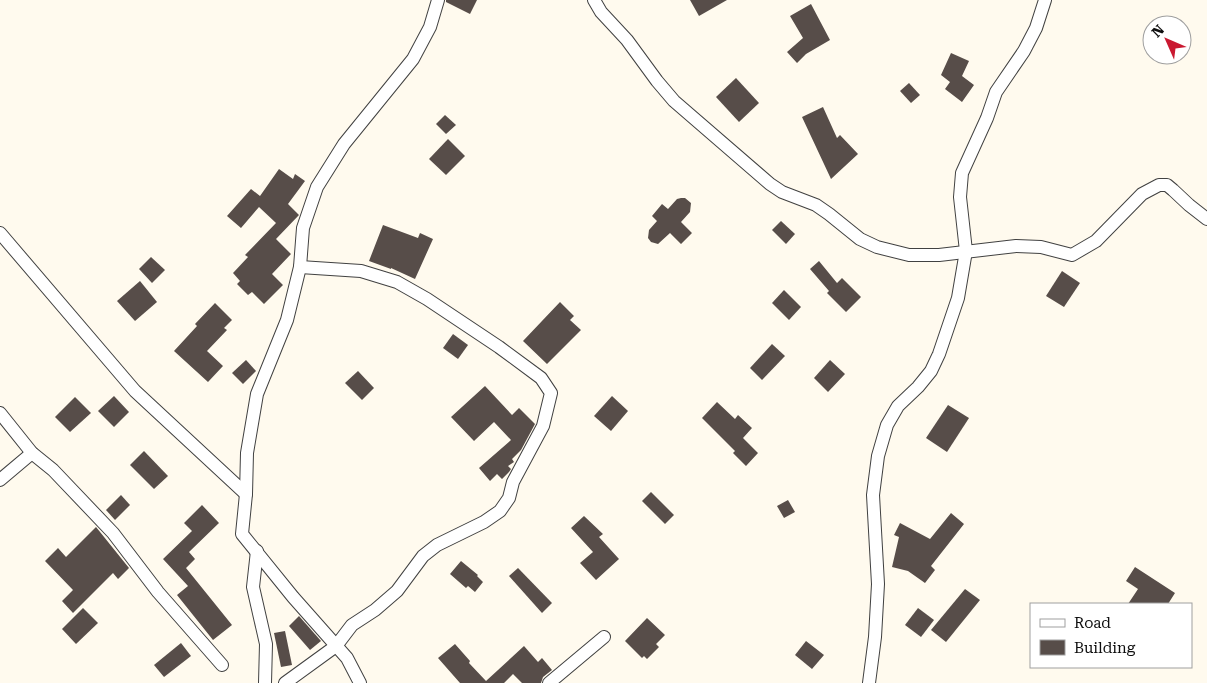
<svg xmlns="http://www.w3.org/2000/svg" width="1207" height="683" font-family="'Roboto Serif',serif">
<style>
.building{fill:#574d49}
.lines{fill:none;stroke-linecap:round;stroke-linejoin:round}
.minor-casing{stroke:#414141;stroke-width:14}
.minor{stroke:#fff;stroke-width:12}
</style>
<rect width="100%" height="100%" fill="#fffaee"/>
<g class="building">
<polygon points="446,0 477,0 470,14 446,2"/>
<polygon points="690,0 727,0 699,16"/>
<polygon points="811,4 830,40 806,54 797,63 787,52 803,38 790,16"/>
<polygon points="951,53 969,61 962,76 974,85 962,102 945,89 950,82 941,75"/>
<polygon points="736,78 759,103 739,122 716,97"/>
<polygon points="909,83 920,95 911,103 900,91"/>
<polygon points="823,107 837,138 840,135 858,154 831,179 802,117"/>
<polygon points="445,115 456,125 446,134 436,124"/>
<polygon points="448,139 465,156 446,175 429,159"/>
<polygon points="279,169 293,179 295,174 305,181 288,204 299,215 276,239 291,254 272,274 283,285 264,304 252,292 248,295 237,284 240,281 233,273 248,257 245,255 276,223 259,207 241,228 227,216 251,189 260,196"/>
<polygon points="681,198 685,198 691,203 690,212 681,222 692,233 681,244 670,233 658,244 651,242 648,238 649,230 657,221 652,216 662,204 668,209 677,199"/>
<polygon points="781,221 795,234 786,244 772,230"/>
<polygon points="383,225 418,238 420,233 433,239 415,279 391,268 391,269 369,261"/>
<polygon points="151,257 165,270 152,283 139,269"/>
<polygon points="819,261 837,283 842,278 861,297 846,312 827,293 829,291 810,269"/>
<polygon points="1062,271 1080,283 1064,307 1046,296"/>
<polygon points="140,281 157,302 135,321 117,301"/>
<polygon points="784,290 801,307 789,320 772,303"/>
<polygon points="560,302 574,316 570,320 581,330 547,364 523,341"/>
<polygon points="215,303 232,320 224,328 227,330 207,351 223,366 208,382 174,351 197,326 195,324"/>
<polygon points="453,334 468,345 458,359 443,348"/>
<polygon points="772,344 785,356 762,380 750,368"/>
<polygon points="246,360 256,371 243,384 232,373"/>
<polygon points="830,360 845,374 828,392 814,378"/>
<polygon points="358,371 374,388 362,400 345,383"/>
<polygon points="485,386 512,415 519,408 535,424 521,450 512,459 514,462 508,466 511,469 509,472 502,479 497,474 490,481 479,468 511,440 494,422 474,441 451,417"/>
<polygon points="114,396 129,412 114,427 98,411"/>
<polygon points="612,396 628,411 611,431 594,416"/>
<polygon points="75,397 91,413 70,432 55,417"/>
<polygon points="717,402 735,419 738,415 752,428 743,438 758,453 746,466 733,453 735,451 702,418"/>
<polygon points="948,405 969,418 947,452 926,438"/>
<polygon points="144,451 168,476 154,489 130,465"/>
<polygon points="651,492 674,515 665,524 642,501"/>
<polygon points="121,495 130,505 115,520 106,510"/>
<polygon points="788,500 795,512 784,518 777,506"/>
<polygon points="202,505 219,523 189,552 195,559 186,568 232,625 213,640 177,595 188,586 163,559 192,531 184,523"/>
<polygon points="951,513 964,524 931,566 935,570 925,583 908,571 892,567 899,537 894,535 900,523 930,539"/>
<polygon points="584,516 603,534 599,537 619,559 596,580 580,563 593,552 571,528"/>
<polygon points="96,527 129,568 118,579 113,573 73,613 62,601 73,590 45,561 58,548 66,557"/>
<polygon points="461,561 478,575 477,576 483,582 475,592 468,586 466,588 450,574"/>
<polygon points="1135,567 1175,593 1168,604 1128,604 1138,589 1126,581"/>
<polygon points="518,568 552,603 542,613 509,576"/>
<polygon points="965,589 980,600 946,642 931,630"/>
<polygon points="83,608 98,623 76,644 62,629"/>
<polygon points="918,608 934,620 921,637 905,625"/>
<polygon points="299,616 321,641 310,650 289,626"/>
<polygon points="647,618 665,635 656,644 659,647 647,659 644,656 642,658 625,641"/>
<polygon points="285,631 292,665 281,667 274,633"/>
<polygon points="806,641 824,655 812,669 795,655"/>
<polygon points="181,643 191,656 164,677 154,665"/>
<polygon points="455,644 470,661 469,663 486,681 524,646 538,662 542,658 552,670 543,677 541,683 522,683 513,674 504,683 460,683 438,658"/>
</g>
<g class="lines">
<defs>
<g id="minor">
<polyline points="594,0 601,12 627,40 657,81 674,101 770,184 782,192 816,205 829,214 860,239 877,247 909,255 939,255 1016,246 1041,247 1072,255 1096,241 1142,194 1159,185 1167,185 1173,190 1189,205 1207,219"/>
<polyline points="0,233 135,391 246,494"/>
<polyline points="0,413 32,453 53,470 113,533 158,592 222,665"/>
<polyline points="0,480 32,453"/>
<polyline points="257,551 253,587 266,644 265,683"/>
<polyline points="285,683 336,646 352,625 375,610 397,591 423,556 437,545 484,522 500,511 509,498 513,482 543,426 551,393 541,378 499,347 427,299 397,282 361,271 300,267"/>
<polyline points="360,683 347,658 293,597 242,534 246,494 247,453 257,394 287,320 300,267 303,228 317,187 344,144 413,59 430,27 438,0"/>
<polyline points="549,683 604,637"/>
<polyline points="869,683 875,637 878,584 873,495 878,456 887,425 898,406 918,387 931,371 939,354 958,298 966,251 960,197 962,173 987,118 996,92 1024,51 1036,28 1045,0"/>
</g>
</defs>
<use href="#minor" class="minor-casing"/>
<use href="#minor" class="minor"/>
</g>
<rect x="1030" y="603" width="162" height="65" fill="#ffffff" stroke="#9f9f9f"/>
<rect x="1040" y="619" width="25" height="8" fill="#ffffff" stroke="#9f9f9f"/>
<text x="1074" y="628" font-size="15" fill="#0e0e0e">Road</text>
<rect x="1040" y="640" width="25" height="15" fill="#574d49" stroke="#9f9f9f"/>
<text x="1074" y="653" font-size="15" fill="#0e0e0e">Building</text>
<g transform="translate(1167 40) rotate(315)"><circle r="24" fill="#ffffff" stroke="#9f9f9f"/>
<path d="M0-4L9 19L0 12L-9 19Z" fill="#ca1931"/>
<text y="-8" font-size="14" font-weight="bold" text-anchor="middle" fill="#0e0e0e">N</text>
</g>
</svg>
